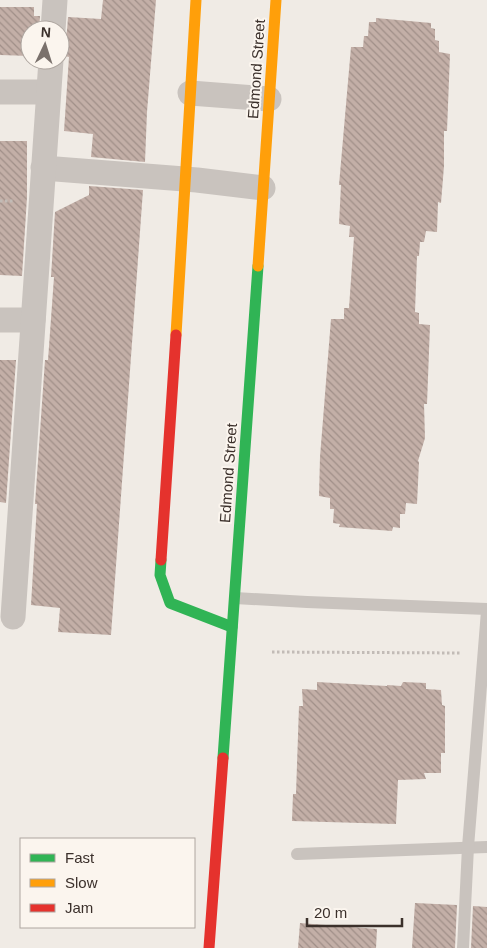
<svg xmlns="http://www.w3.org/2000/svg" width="487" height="948" font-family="Helvetica,sans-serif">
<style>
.building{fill:url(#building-back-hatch)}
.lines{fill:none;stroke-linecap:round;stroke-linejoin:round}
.path{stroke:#c2bbb6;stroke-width:3;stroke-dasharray:2.5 2.5;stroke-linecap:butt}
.lane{stroke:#c9c3be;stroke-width:12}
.street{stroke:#c9c3be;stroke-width:25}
.fast{stroke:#30b455;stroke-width:11}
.slow{stroke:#ff9f0a;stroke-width:11}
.jam{stroke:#e5322d;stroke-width:11}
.labels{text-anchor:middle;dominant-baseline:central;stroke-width:4;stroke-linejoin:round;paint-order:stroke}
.street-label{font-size:15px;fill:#3b302b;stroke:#fbf5ee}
</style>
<defs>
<pattern id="building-back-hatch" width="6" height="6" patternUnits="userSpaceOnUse" patternTransform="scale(1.25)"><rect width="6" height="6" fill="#c3afa7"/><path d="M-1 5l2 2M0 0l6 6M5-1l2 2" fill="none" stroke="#a08f88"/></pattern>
</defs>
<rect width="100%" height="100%" fill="#f0ebe5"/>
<g class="building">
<polygon points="103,0 156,0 147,112 145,162 91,157 93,134 64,131 69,57 65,56 60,49 60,42 65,38 67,31 68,17 101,19"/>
<polygon points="0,7 34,7 34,16 40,16 39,30 30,30 30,56 0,55"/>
<polygon points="376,18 431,23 431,28 435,29 435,40 439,41 439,52 450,54 447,131 444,131 444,166 441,203 438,202 437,232 426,231 424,242 420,242 419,256 417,256 415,312 419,313 419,324 430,325 427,404 424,404 425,438 418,461 419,462 417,504 406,503 405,514 400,514 400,528 393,527 392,531 339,527 340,524 333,523 334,509 330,509 330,498 319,496 320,457 331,319 344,319 344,308 349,308 354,237 349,237 350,226 339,224 341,185 339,185 351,47 363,47 364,36 368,36 369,22 376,22"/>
<polygon points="0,141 27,141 27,197 22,276 0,275"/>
<polygon points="89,186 143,190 111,635 58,632 60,608 31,605 37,504 35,504 45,360 48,360 54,277 51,277 55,212 89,195"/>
<polygon points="0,360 16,360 6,503 0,502"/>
<polygon points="317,682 387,686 387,685 401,686 403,682 426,683 426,689 441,690 442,705 445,706 445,753 441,753 441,773 424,773 426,779 398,780 396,824 292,821 293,794 296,794 299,706 303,706 302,689 317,690"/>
<polygon points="415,903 457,905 455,948 412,948"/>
<polygon points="473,906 487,907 487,948 471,948"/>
<polygon points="300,923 377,929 376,948 298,948"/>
</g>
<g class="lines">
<g class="path">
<polyline points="0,201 13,201"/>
<polyline points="272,652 461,653"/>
</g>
<g class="lane">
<polyline points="235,598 307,602 487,609"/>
<polyline points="297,854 487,847"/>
<polyline points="463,948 468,847 487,611"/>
</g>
<g class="street">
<polyline points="53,30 55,0"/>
<polyline points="0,92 48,92"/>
<polyline points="190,93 269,99"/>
<polyline points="43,168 197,180 263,188"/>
<polyline points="0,320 33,320"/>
<polyline points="13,617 51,60"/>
</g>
<g class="fast">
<polyline points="161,560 160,575 170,603 232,627"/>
<polyline points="223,758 258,266"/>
</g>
<g class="slow">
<polyline points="258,266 276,0"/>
<polyline points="176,335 196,0"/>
</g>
<g class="jam">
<polyline points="161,560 176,335"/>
<polyline points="209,948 223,758"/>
</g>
</g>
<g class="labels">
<g class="street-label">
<text transform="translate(256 69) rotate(-86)">Edmond Street</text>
<text transform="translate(228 473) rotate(-86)">Edmond Street</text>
</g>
</g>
<rect x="20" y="838" width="175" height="90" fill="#fbf5ee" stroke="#aea6a0"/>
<rect x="30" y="854" width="25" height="8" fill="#30b455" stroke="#aea6a0"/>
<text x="65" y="863" font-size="15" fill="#3b302b">Fast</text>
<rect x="30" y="879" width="25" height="8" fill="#ff9f0a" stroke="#aea6a0"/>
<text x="65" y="888" font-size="15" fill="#3b302b">Slow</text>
<rect x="30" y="904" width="25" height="8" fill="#e5322d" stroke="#aea6a0"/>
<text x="65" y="913" font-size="15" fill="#3b302b">Jam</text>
<g transform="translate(45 45) rotate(4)"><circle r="24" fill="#fbf5ee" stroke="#aea6a0"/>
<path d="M0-4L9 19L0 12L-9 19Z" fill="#7a716c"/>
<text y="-8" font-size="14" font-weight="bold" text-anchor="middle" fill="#3b302b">N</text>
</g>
<path d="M307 918v8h95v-8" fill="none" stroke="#3b302b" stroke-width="2.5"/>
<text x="314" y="918" font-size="15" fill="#3b302b" stroke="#fbf5ee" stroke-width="4" paint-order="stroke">20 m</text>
</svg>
